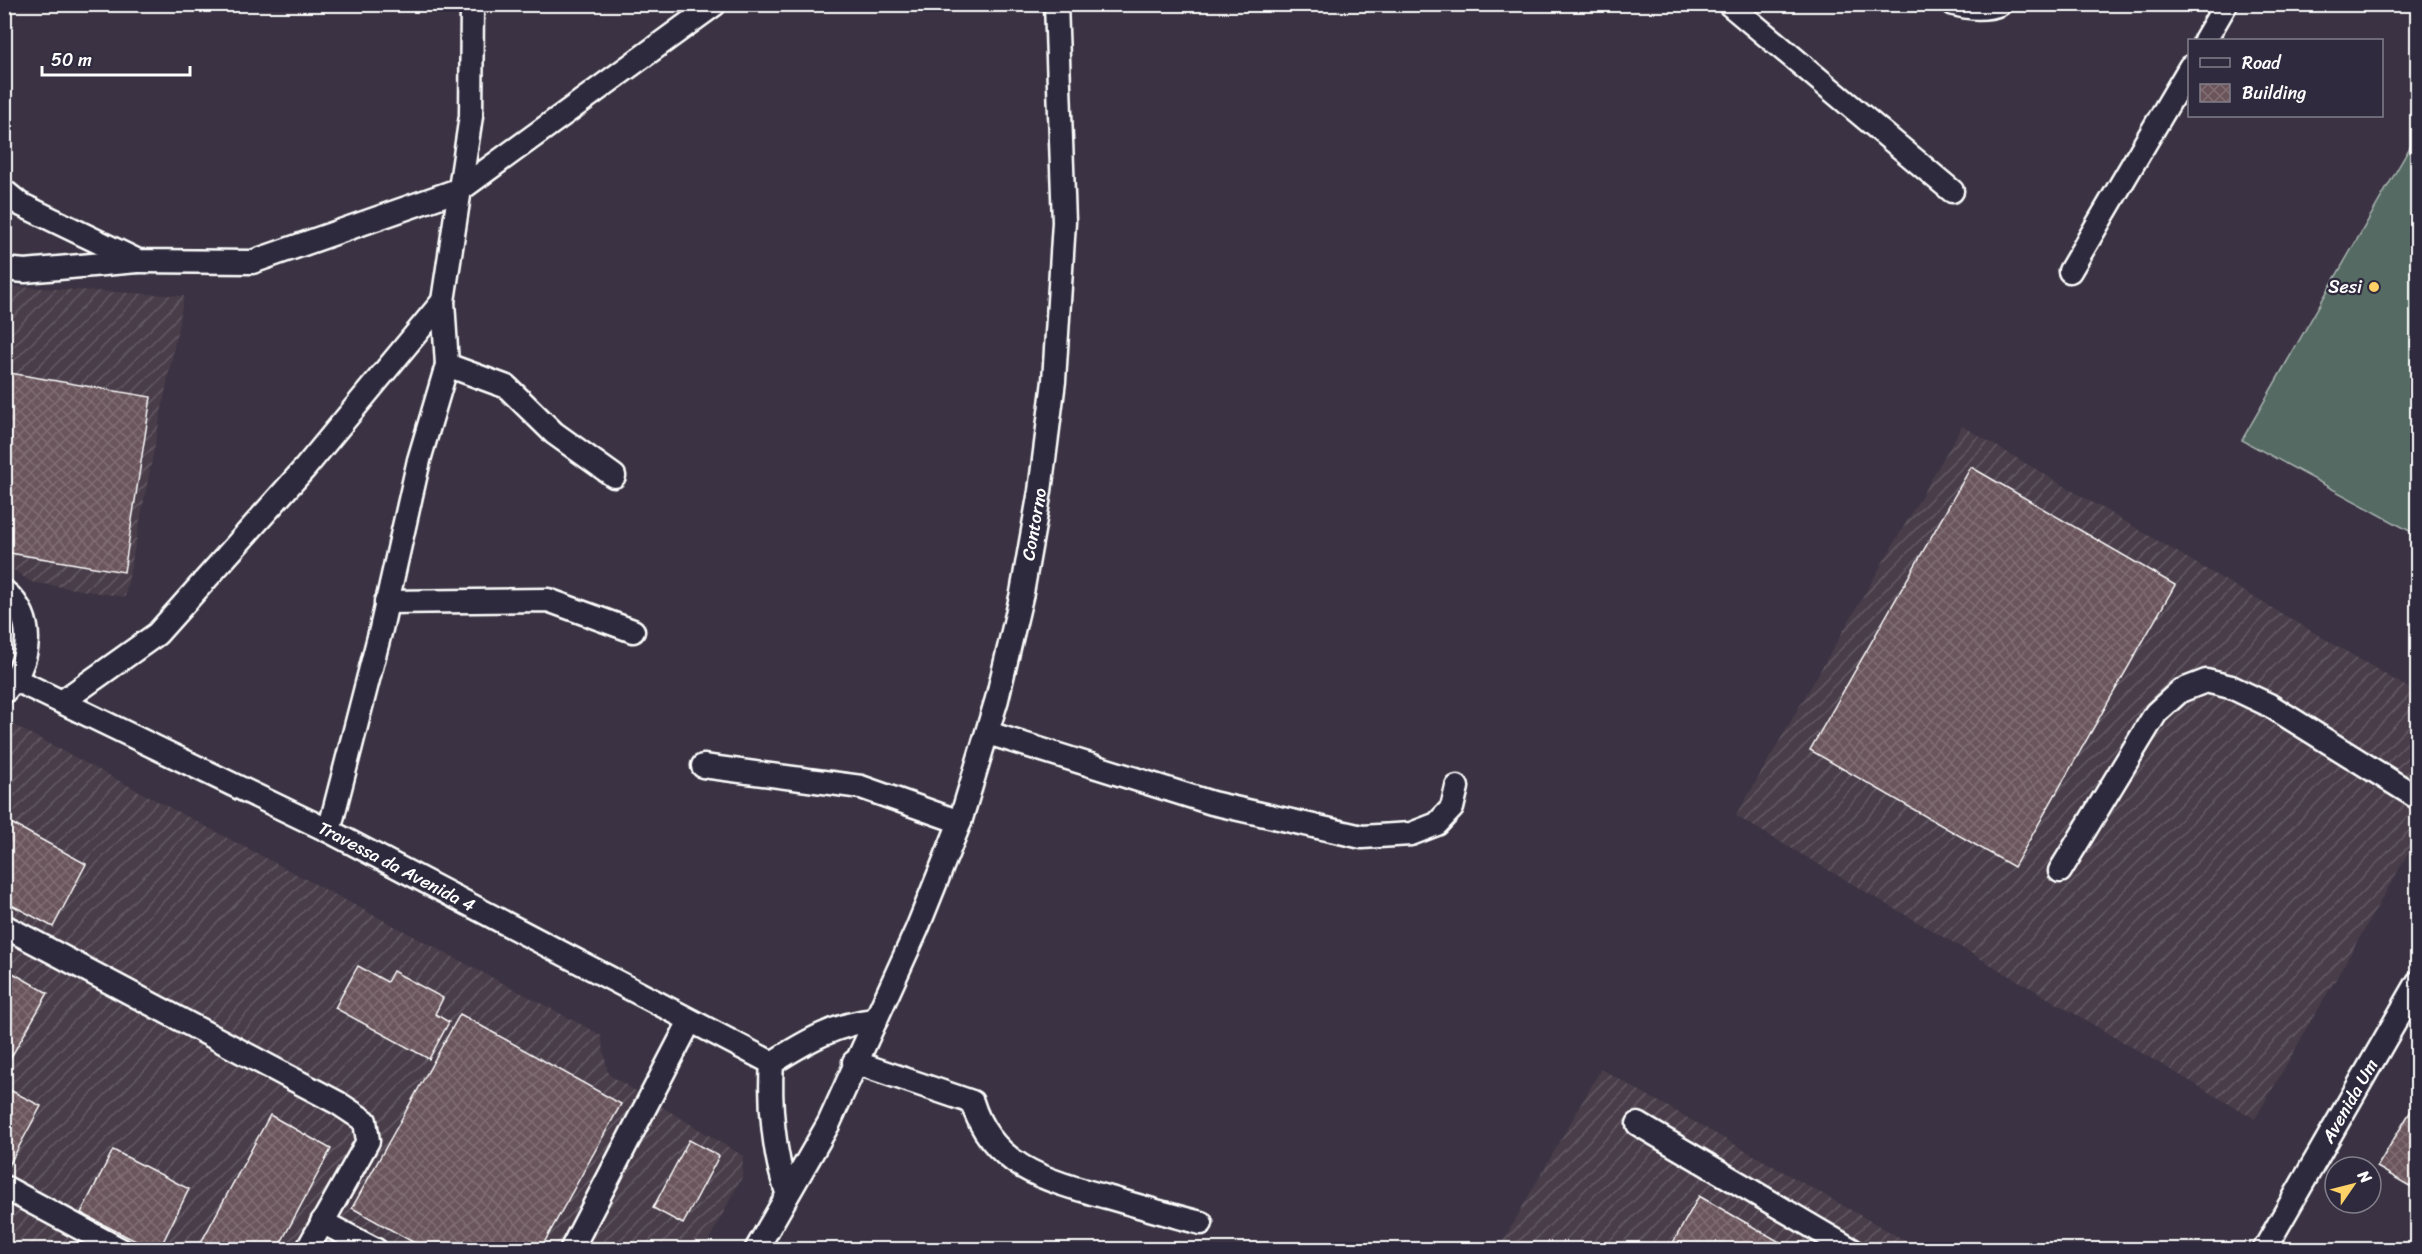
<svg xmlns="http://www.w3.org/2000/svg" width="2422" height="1254" font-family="Sriracha,sans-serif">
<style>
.industrial{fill:url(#industrial-furrows)}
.garden{fill:#556a64;stroke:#aab4b2;stroke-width:1.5}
.building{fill:url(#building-cross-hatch);stroke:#fff;stroke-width:1.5}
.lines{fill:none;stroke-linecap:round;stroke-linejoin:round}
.minor-casing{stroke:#fff;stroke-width:27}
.minor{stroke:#2f2a3d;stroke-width:22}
.poi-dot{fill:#ffd166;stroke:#2f2a3d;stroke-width:2}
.labels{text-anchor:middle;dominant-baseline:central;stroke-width:4.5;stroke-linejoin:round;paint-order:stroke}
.poi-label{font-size:18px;fill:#fff;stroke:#2f2a3d;text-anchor:end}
.street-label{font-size:18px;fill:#fff;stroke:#2f2a3d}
</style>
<defs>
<pattern id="industrial-furrows" width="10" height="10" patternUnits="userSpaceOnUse" patternTransform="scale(1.5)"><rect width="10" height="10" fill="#493d4a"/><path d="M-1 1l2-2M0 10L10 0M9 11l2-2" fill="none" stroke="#645a65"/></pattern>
<pattern id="building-cross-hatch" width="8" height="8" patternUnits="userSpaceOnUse" patternTransform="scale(1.5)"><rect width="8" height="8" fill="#6b555b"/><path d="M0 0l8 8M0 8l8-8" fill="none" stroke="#816e74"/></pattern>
</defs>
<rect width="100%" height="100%" fill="#3b3343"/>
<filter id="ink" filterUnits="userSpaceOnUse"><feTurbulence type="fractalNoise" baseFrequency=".0167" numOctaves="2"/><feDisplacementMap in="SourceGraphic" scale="12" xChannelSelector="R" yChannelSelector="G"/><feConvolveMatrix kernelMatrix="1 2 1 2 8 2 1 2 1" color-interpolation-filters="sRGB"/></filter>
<g filter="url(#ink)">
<g class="industrial">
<polygon points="4,286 184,296 125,597 31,582 5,564"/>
<polygon points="1962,426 2417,693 2417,838 2255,1119 1736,816"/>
<polygon points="4,720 601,1035 608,1074 743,1156 742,1177 704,1249 5,1249"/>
<polygon points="1601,1069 1920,1249 1498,1250"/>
</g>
<polygon class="garden" points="2417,135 2417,535 2242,440"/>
<g class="building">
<polygon points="4,372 151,397 124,572 4,552"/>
<polygon points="1971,467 2175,585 2014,867 1810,750"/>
<polygon points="11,823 86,864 53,927 4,901 4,836"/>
<polygon points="358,966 387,982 393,971 443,998 435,1014 449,1022 429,1059 335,1008"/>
<polygon points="4,968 48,993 7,1064 4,1063"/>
<polygon points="460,1014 621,1104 540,1250 427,1250 352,1208"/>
<polygon points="4,1087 41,1106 9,1165 4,1162"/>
<polygon points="2418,1099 2418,1191 2377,1167"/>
<polygon points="270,1115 331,1149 277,1250 197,1250"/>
<polygon points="689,1140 719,1156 683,1224 653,1208"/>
<polygon points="113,1150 189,1189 159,1250 153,1250 81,1213"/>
<polygon points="1699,1196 1794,1250 1669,1250"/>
<polygon points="338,1240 356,1250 334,1250"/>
</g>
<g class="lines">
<defs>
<g id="minor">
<polyline points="1729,4 1952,191"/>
<path d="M 1954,4 C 1970,8 1984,10 2000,4"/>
<polyline points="2205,40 2226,4"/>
<polyline points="4,191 20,204 138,261 252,262 461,189 715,4"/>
<polyline points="4,269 25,271 137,261"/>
<polyline points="2070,271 2190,67"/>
<polyline points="447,365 507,387 554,433 614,476"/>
<path d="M 4,591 C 38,618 31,664 4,692"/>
<polyline points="386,602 548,600 633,631"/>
<path id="s1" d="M 16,680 L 329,831 L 772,1063"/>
<polyline points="63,701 157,634 305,468 443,301"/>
<polyline points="988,733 1212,803 1362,837 1411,834 1437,824 1452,808 1457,787"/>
<polyline points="703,766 861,787 960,822"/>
<polyline points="329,831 381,629 419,460 447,365 443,301 471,116 472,4"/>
<polyline points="2060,871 2156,713 2180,691 2206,681 2231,687 2269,705 2418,798"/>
<polyline points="4,926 338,1103 365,1121 368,1141 307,1250"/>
<path d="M 854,1062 L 972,1102 C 992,1168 1049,1181 1107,1197 C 1138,1206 1170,1215 1201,1223"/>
<path d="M 772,1063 C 769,1101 774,1157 787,1192"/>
<path d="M 772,1063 C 805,1042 837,1023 876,1020"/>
<polyline points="1638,1124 1852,1250"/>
<polyline points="4,1187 121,1250"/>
<polyline points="322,1222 376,1250"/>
<polyline points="571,1250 690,1021"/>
<path id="s2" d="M 756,1250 L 829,1123 L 917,929 L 960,822 L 997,699 L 1022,593 L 1040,491 L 1054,381 L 1064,222 L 1056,4"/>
<path id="s3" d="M 2264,1250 L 2418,982"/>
</g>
</defs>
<use href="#minor" class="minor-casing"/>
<use href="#minor" class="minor"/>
</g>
</g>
<circle class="poi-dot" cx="2374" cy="287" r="6"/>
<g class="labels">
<g class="poi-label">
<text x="2362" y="287">Sesi</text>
</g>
<g class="street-label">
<text stroke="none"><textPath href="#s2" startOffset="782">Contorno</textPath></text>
<text stroke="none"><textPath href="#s1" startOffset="424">Travessa da Avenida 4</textPath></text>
<text stroke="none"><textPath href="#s3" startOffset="172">Avenida Um</textPath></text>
</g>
</g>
<rect width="2422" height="1254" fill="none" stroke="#2f2a3d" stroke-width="24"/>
<rect x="12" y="12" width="2398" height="1230" fill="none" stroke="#fff" stroke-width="2" filter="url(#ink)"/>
<rect x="2188" y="39" width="195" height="78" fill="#2f2a3d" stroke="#827f8b" stroke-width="1.5"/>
<rect x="2200" y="58" width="30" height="9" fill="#2f2a3d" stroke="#827f8b" stroke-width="1.5"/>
<text x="2242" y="69" font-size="18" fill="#ffffff">Road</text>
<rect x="2200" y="84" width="30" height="18" fill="url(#building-cross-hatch)" stroke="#827f8b" stroke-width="1.5"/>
<text x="2242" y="99" font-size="18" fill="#ffffff">Building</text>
<g transform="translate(2353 1185) rotate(55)"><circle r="28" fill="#2f2a3d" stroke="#827f8b" stroke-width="1.5"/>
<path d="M0-4.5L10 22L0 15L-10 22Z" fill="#ffd166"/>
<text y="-9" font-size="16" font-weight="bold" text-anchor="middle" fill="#ffffff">N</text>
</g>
<path d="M42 66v9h148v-9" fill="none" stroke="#ffffff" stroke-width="3"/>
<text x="51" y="66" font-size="18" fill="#ffffff" stroke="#2f2a3d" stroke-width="4.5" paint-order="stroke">50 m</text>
</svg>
